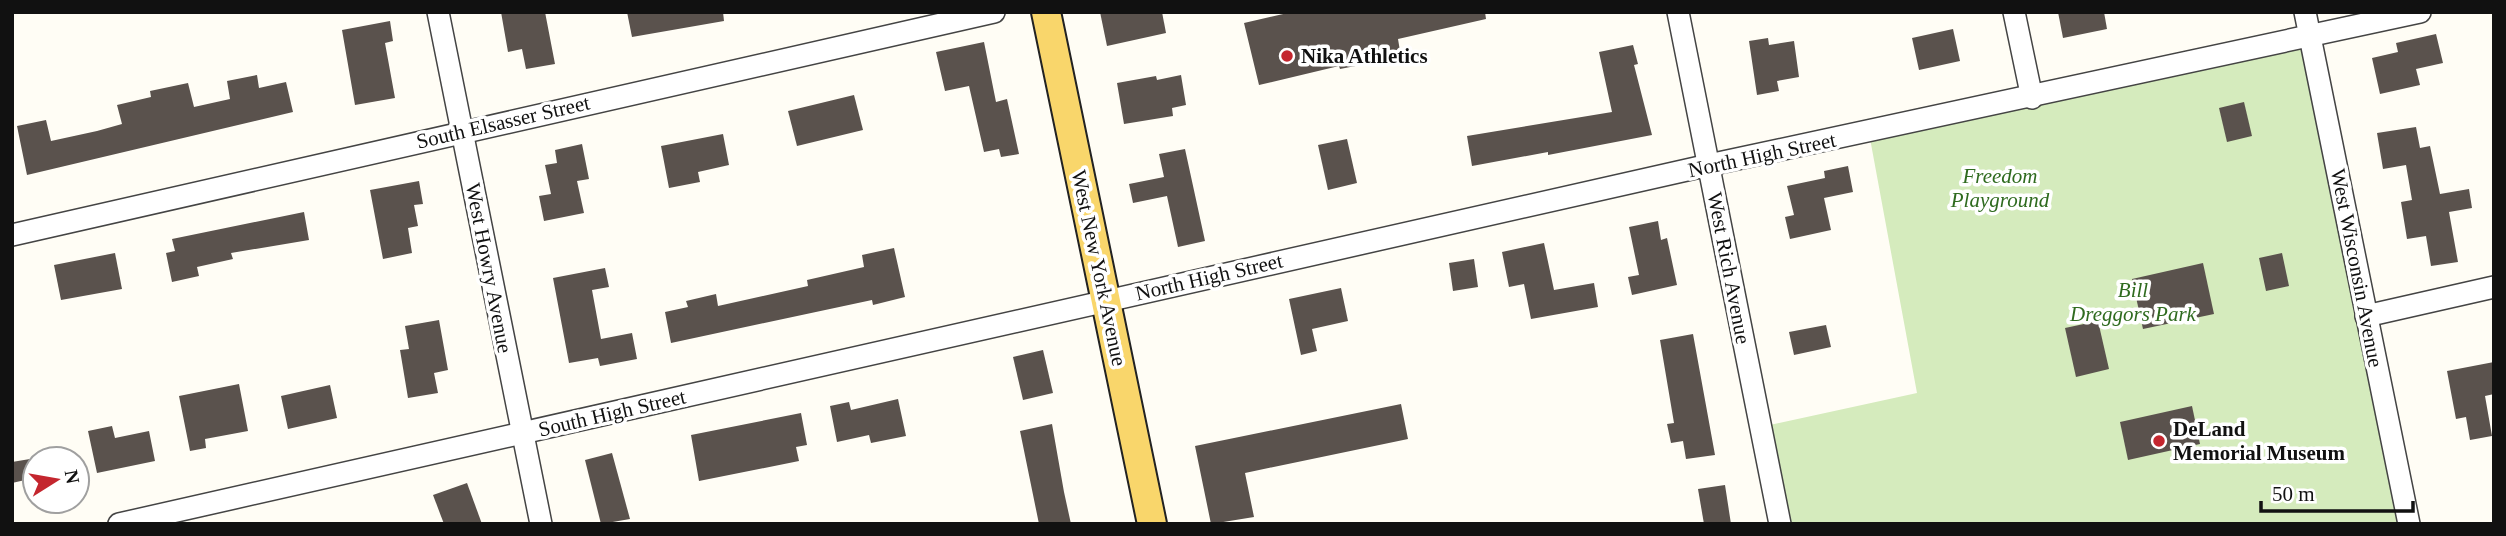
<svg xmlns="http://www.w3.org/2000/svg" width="2506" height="536" font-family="'Times New Roman',serif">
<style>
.green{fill:#d5ebbd}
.building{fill:#5a524d}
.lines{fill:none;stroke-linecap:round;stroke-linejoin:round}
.minor-casing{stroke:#444;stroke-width:24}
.major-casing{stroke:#222;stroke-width:32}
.minor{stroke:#fff;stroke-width:21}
.major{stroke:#f9d66b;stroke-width:28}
.poi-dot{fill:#c4262e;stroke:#fff;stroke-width:2.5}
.labels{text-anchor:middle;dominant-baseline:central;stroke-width:7;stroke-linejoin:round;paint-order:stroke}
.poi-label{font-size:21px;font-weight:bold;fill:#111;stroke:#fff;text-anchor:start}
.street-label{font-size:21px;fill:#111;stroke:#fff}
.park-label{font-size:21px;font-style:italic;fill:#2f6b1f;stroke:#fff}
</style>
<rect width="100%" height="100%" fill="#fffdf5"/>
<polygon class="green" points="2310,34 2409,524 1780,524 1761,427 1917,393 1869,133"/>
<g class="building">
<polygon points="501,12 545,12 555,64 526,69 522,49 508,52"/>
<polygon points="627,12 723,12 724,21 632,37"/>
<polygon points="1100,12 1162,12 1166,33 1107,46"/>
<polygon points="1292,12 1485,12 1486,19 1398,39 1401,57 1340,69 1339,66 1259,85 1244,23"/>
<polygon points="2058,12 2104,12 2107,29 2063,38"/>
<polygon points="390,21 393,41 385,43 395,98 355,105 342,30"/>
<polygon points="1953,29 1960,61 1919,70 1912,38"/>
<polygon points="2436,34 2443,63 2416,69 2420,85 2380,94 2372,58 2398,52 2396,43"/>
<polygon points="1768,38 1769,45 1794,41 1799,77 1777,81 1779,91 1757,95 1749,41"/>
<polygon points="984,42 996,102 1007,99 1019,154 1001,157 999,149 984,152 969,86 945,91 936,52"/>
<polygon points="1633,45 1638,64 1634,65 1652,135 1548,155 1548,152 1472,166 1467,136 1612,112 1599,52"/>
<polygon points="257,75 259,88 286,82 293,112 27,175 17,126 46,120 51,141 97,131 122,124 117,105 151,97 150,91 188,83 194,107 230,99 227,81"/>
<polygon points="1181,75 1186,105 1172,108 1173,116 1124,124 1117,83 1156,76 1157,80"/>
<polygon points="854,95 863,130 797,146 788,111"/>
<polygon points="2244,102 2252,136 2227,142 2219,108"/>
<polygon points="2416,127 2420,148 2430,146 2440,194 2469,189 2472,208 2449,212 2458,262 2431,266 2426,236 2407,239 2401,202 2412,200 2406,165 2383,169 2377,133"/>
<polygon points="723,134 729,165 698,172 700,182 669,188 661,146"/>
<polygon points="1347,139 1357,183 1328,190 1318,145"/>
<polygon points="582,144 589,179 577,181 584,213 544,221 539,196 551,194 545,165 557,163 555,150"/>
<polygon points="1185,149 1205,241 1178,247 1167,196 1133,203 1129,184 1164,177 1159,154"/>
<polygon points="1848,166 1853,192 1824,198 1831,230 1790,239 1785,217 1794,215 1787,186 1825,178 1824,171"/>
<polygon points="419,181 423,204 414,205 418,226 408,228 412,253 383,259 370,190"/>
<polygon points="304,212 309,240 231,253 233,259 197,267 199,276 172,282 166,253 175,251 172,239"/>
<polygon points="1658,221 1661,240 1667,238 1677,285 1632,295 1628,277 1639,275 1629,227"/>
<polygon points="1544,243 1554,290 1594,283 1598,307 1531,319 1524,284 1509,287 1502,252"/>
<polygon points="894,248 905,297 873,305 872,300 671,343 665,312 688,307 686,301 716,294 718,306 808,286 807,280 864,267 862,255"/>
<polygon points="115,253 122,289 61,300 54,265"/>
<polygon points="2282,253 2289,286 2266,291 2259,258"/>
<polygon points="1474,259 1478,287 1453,291 1449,263"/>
<polygon points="2203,263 2214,314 2143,329 2132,279"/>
<polygon points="605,268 609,287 592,290 601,339 632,333 637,359 600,366 598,358 569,363 553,278"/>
<polygon points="1341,288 1348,321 1312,329 1317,351 1301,355 1289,299"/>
<polygon points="439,320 448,370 434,373 438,393 408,398 400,350 409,349 405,326"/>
<polygon points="2098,321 2109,369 2076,377 2065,328"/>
<polygon points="1826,325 1831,347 1794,355 1789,332"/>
<polygon points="1693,334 1715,455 1686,459 1683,441 1671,443 1667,424 1674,423 1660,340"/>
<polygon points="1043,350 1053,393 1023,400 1013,357"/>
<polygon points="2494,362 2494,394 2485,396 2492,436 2470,440 2466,417 2456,419 2447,371"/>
<polygon points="239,384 248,431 205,439 206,448 190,451 179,396"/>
<polygon points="330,385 337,418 288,429 281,396"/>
<polygon points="898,399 906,436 871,443 869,435 837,442 830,406 849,402 851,410"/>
<polygon points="1401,404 1408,439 1245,473 1254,517 1211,524 1195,446"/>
<polygon points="2192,406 2200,444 2128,460 2120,422"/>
<polygon points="801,413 807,445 796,447 799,461 699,481 691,435"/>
<polygon points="1052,424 1064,492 1071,524 1039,524 1020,431"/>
<polygon points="112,426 115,438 149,431 155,461 97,473 88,431"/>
<polygon points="612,453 630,519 601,524 585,460"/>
<polygon points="30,459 34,478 12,483 12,462"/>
<polygon points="467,483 482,524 444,524 433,495"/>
<polygon points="1725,485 1731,524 1704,524 1698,489"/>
</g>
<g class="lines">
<defs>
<g id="minor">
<polyline points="438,12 541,524"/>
<polyline points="1678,12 1780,524"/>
<polyline points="2014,12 2032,98"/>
<polyline points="2305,12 2409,524"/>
<polyline points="12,235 994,12"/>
<polyline points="2366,316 2494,287"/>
<polyline points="119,524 1709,165 2420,12"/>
</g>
<polyline id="major" points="1046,12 1152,524"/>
</defs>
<use href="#minor" class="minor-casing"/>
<use href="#major" class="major-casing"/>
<use href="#minor" class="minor"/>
<use href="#major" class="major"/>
</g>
<g class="poi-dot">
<circle cx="1287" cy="56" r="7"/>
<circle cx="2159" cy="441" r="7"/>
</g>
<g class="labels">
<g class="poi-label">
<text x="1301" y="56">Nika Athletics</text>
<text x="2173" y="429">DeLand<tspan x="2173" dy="24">Memorial Museum</tspan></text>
</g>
<g class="street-label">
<text transform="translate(503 122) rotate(-13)">South Elsasser Street</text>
<text transform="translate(1762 155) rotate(-12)">North High Street</text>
<text transform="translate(489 268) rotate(79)">West Howry Avenue</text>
<text transform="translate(1099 268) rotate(78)">West New York Avenue</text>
<text transform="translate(1729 268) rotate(79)">West Rich Avenue</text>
<text transform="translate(2357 268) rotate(79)">West Wisconsin Avenue</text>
<text transform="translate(1209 277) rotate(-13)">North High Street</text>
<text transform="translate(612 413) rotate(-13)">South High Street</text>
</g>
<g class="park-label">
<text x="2000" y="176">Freedom<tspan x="2000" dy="24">Playground</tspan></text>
<text x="2133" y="290">Bill<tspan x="2133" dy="24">Dreggors Park</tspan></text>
</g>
</g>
<rect width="2506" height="536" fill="none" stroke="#111111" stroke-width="28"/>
<g transform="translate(56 480) rotate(79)"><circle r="33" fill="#ffffff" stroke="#a0a0a0" stroke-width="2"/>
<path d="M0-5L12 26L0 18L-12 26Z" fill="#c4262e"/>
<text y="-10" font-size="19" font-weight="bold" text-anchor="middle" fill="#111111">N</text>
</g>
<path d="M2261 501v10h152v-10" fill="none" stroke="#111111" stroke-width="3.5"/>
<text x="2272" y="501" font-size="21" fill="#111111" stroke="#ffffff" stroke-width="5" paint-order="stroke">50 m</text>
</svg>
